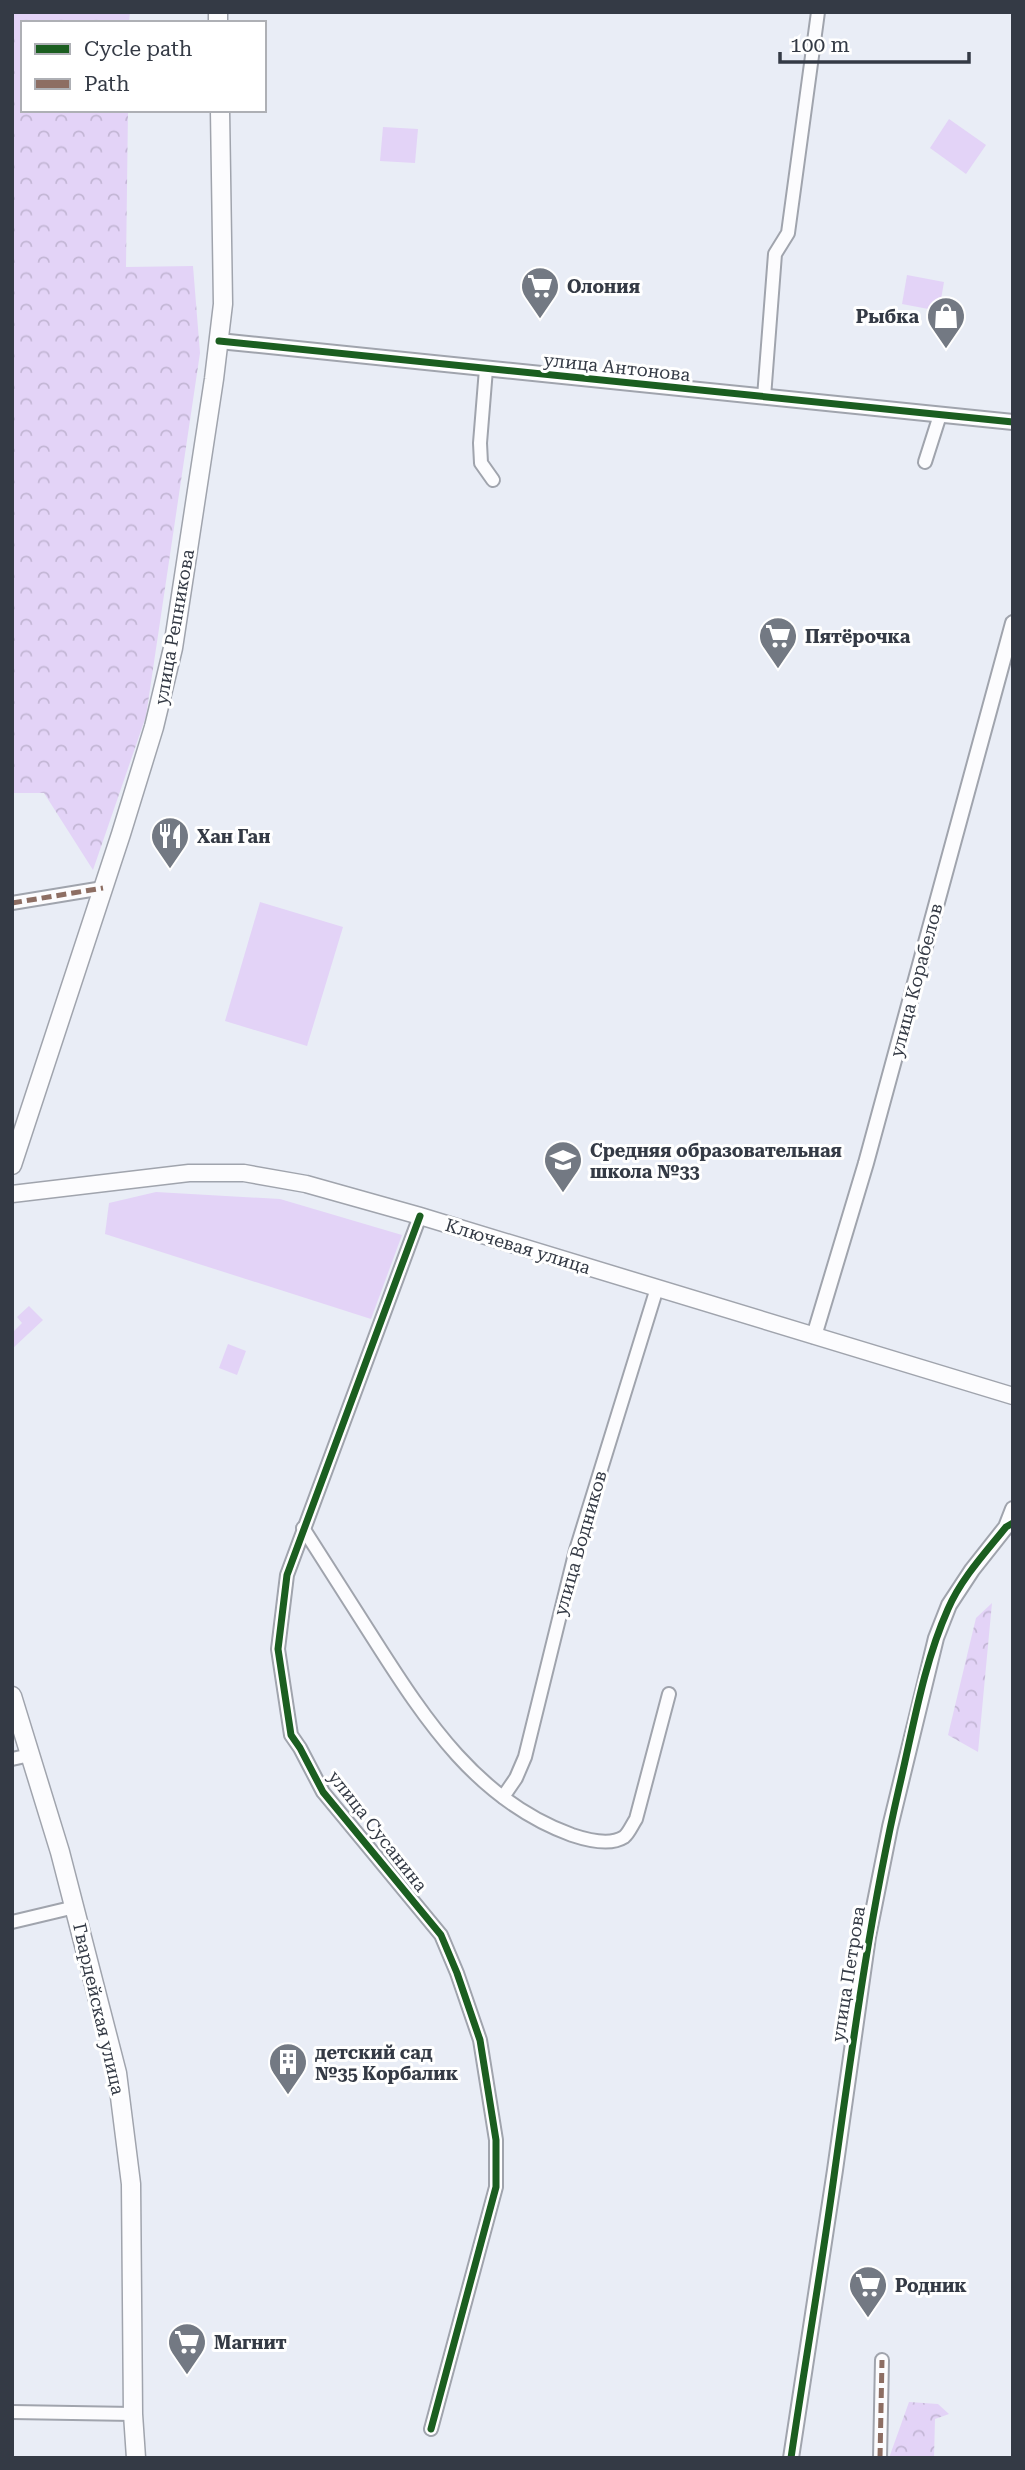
<svg xmlns="http://www.w3.org/2000/svg" width="1025" height="2470" font-family="'Roboto Serif',serif">
<style>
.forest{fill:url(#forest-crowns)}
.park{fill:#e3d3f7}
.lines{fill:none;stroke-linecap:round;stroke-linejoin:round}
.minor-casing{stroke:#a0a4ad;stroke-width:16}
.tertiary-casing{stroke:#a0a4ad;stroke-width:18}
.secondary-casing{stroke:#a0a4ad;stroke-width:19}
.primary-casing{stroke:#a0a4ad;stroke-width:21}
.minor{stroke:#fcfcfe;stroke-width:12}
.tertiary{stroke:#fcfcfe;stroke-width:14}
.secondary{stroke:#fcfcfe;stroke-width:16}
.primary{stroke:#fcfcfe;stroke-width:18}
.quiet{stroke:#8d6e63;stroke-width:5;stroke-dasharray:10 5;stroke-linecap:butt}
.cycleway-casing{stroke:#fff;stroke-width:11}
.cycleway{stroke:#1b5e20;stroke-width:7}
.labels{text-anchor:middle;dominant-baseline:central;stroke-width:6;stroke-linejoin:round;paint-order:stroke}
.poi-label{font-size:18px;font-weight:bold;fill:#343a45;stroke:#fff;text-anchor:start}
.street-label{font-size:18px;fill:#343a45;stroke:#fff}
</style>
<defs>
<pattern id="forest-crowns" width="20" height="18" patternUnits="userSpaceOnUse" patternTransform="scale(1.75)"><rect width="20" height="18" fill="#e3d3f7"/><path d="M2 6a3 3 0 1 1 6 0M12 15a3 3 0 1 1 6 0" fill="none" stroke="#c3b6d5"/></pattern>
</defs>
<rect width="100%" height="100%" fill="#e9edf6"/>
<g class="forest">
<polygon points="12,12 130,12 129,23 23,23 23,110 128,110 126,267 193,266 200,353 146,716 93,870 44,793 12,793"/>
<polygon points="992,1603 978,1752 948,1735 976,1618"/>
<polygon points="909,2402 938,2404 949,2414 935,2419 934,2458 889,2458"/>
</g>
<g class="park">
<polygon points="949,119 986,145 966,174 930,148"/>
<polygon points="383,127 418,129 415,163 380,161"/>
<polygon points="907,275 944,282 939,311 902,304"/>
<polygon points="260,902 343,927 307,1046 225,1021"/>
<polygon points="156,1192 280,1199 402,1235 371,1319 105,1234 109,1203"/>
<polygon points="29,1306 43,1320 12,1349 12,1333 22,1323 17,1317"/>
<polygon points="228,1344 246,1351 237,1375 219,1368"/>
</g>
<g class="lines">
<defs>
<g id="minor">
<polyline points="486,369 480,443 481,463 493,480"/>
<polyline points="764,397 775,254 788,233 818,12"/>
<polyline points="925,462 940,415"/>
<polyline points="12,903 103,888"/>
<polyline points="420,1216 287,1575 278,1649 291,1735 300,1748 323,1792 441,1935 457,1973 480,2040 496,2140 496,2187 431,2429"/>
<path d="M 303,1528 C 327,1566 351,1603 375,1641 C 426,1721 478,1801 572,1835 C 587,1840 610,1846 624,1837 C 629,1833 632,1825 636,1819 L 669,1694"/>
<polyline points="12,1759 30,1755"/>
<polyline points="503,1797 516,1778 525,1757 576,1550 657,1288"/>
<polyline points="12,1922 75,1907"/>
<polyline points="12,2412 133,2414"/>
<polyline points="880,2458 882,2360"/>
</g>
<g id="tertiary">
<polyline points="219,341 1013,422"/>
<polyline points="814,1336 866,1163 1013,623"/>
<polyline points="791,2458 835,2170 868,1937 890,1827 936,1638 949,1605 972,1570 1006,1527 1013,1509"/>
</g>
<polyline id="secondary" points="12,1194 189,1173 244,1173 306,1184 420,1216 1013,1396"/>
<g id="primary">
<polyline points="218,12 218,23"/>
<polyline points="12,1165 121,834 154,727 173,648 214,379 223,304 220,110"/>
<polyline points="12,1696 60,1852 117,2073 131,2184 133,2414 136,2458"/>
</g>
</defs>
<use href="#minor" class="minor-casing"/>
<use href="#tertiary" class="tertiary-casing"/>
<use href="#secondary" class="secondary-casing"/>
<use href="#primary" class="primary-casing"/>
<use href="#minor" class="minor"/>
<use href="#tertiary" class="tertiary"/>
<use href="#secondary" class="secondary"/>
<use href="#primary" class="primary"/>
<g class="quiet">
<polyline points="12,903 103,888"/>
<polyline points="880,2458 882,2360"/>
</g>
<defs>
<g id="cycleway">
<polyline points="219,341 1013,422"/>
<polyline points="420,1216 287,1575 278,1649 291,1735 300,1748 323,1792 441,1935 457,1973 480,2040 496,2140 496,2187 431,2429"/>
<path d="M 791,2458 C 805,2362 822,2266 835,2169 C 853,2041 870,1914 899,1788 C 913,1729 923,1665 948,1609 C 961,1579 985,1553 1006,1527 L 1013,1523"/>
</g>
</defs>
<use href="#cycleway" class="cycleway-casing"/>
<use href="#cycleway" class="cycleway"/>
</g>
<defs>
<symbol id="supermarket-pin" viewBox="-11 -11 22 30"><path d="M0 17L-7.5 6A9.5 9.5 0 1 1 7.5 6Z" fill="#737983" stroke="#fff"/><path d="M-6-5.5h2.5l.6 2H6L4.5 2H-2.5L-4.4-4H-6ZM-1.5 3.2a1.3 1.3 0 1 0 .1 0ZM3 3.2a1.3 1.3 0 1 0 .1 0Z" fill="#fff"/></symbol>
<symbol id="shop-pin" viewBox="-11 -11 22 30"><path d="M0 17L-7.5 6A9.5 9.5 0 1 1 7.5 6Z" fill="#737983" stroke="#fff"/><path d="M-5-2.5h2.3a2.7 3.5 0 0 1 5.4 0H5L5.5 6h-11ZM-1.5-2.5h3a1.5 2.3 0 0 0-3 0Z" fill="#fff"/></symbol>
<symbol id="restaurant-pin" viewBox="-11 -11 22 30"><path d="M0 17L-7.5 6A9.5 9.5 0 1 1 7.5 6Z" fill="#737983" stroke="#fff"/><path d="M-5-6h1v4h1v-4h1v4h1v-4h1v5L-1.5 .5V6h-2V.5L-5-1ZM5-6V6H3V1.5H1.5Q1.5-4 5-6Z" fill="#fff"/></symbol>
<symbol id="school-pin" viewBox="-11 -11 22 30"><path d="M0 17L-7.5 6A9.5 9.5 0 1 1 7.5 6Z" fill="#737983" stroke="#fff"/><path d="M0-5L7-2L0 1L-7-2ZM-4 1L0 2.5L4 1V4Q0 6-4 4Z" fill="#fff"/></symbol>
<symbol id="building-pin" viewBox="-11 -11 22 30"><path d="M0 17L-7.5 6A9.5 9.5 0 1 1 7.5 6Z" fill="#737983" stroke="#fff"/><path d="M-4-6H4V6H1V3H-1V6H-4ZM-2.5-4.3h1.7v1.8h-1.7ZM.8-4.3h1.7v1.8H.8ZM-2.5-1h1.7V.8h-1.7ZM.8-1h1.7V.8H.8Z" fill="#fff"/></symbol>
</defs>
<g fill-rule="evenodd">
<use href="#supermarket-pin" x="518" y="264" width="44" height="60"/>
<use href="#shop-pin" x="924" y="294" width="44" height="60"/>
<use href="#supermarket-pin" x="756" y="614" width="44" height="60"/>
<use href="#restaurant-pin" x="148" y="814" width="44" height="60"/>
<use href="#school-pin" x="541" y="1138" width="44" height="60"/>
<use href="#building-pin" x="266" y="2040" width="44" height="60"/>
<use href="#supermarket-pin" x="846" y="2263" width="44" height="60"/>
<use href="#supermarket-pin" x="165" y="2320" width="44" height="60"/>
</g>
<g class="labels">
<g class="poi-label">
<text x="567" y="286">Олония</text>
<text x="919" y="316" text-anchor="end">Рыбка</text>
<text x="805" y="636">Пятёрочка</text>
<text x="197" y="836">Хан Ган</text>
<text x="590" y="1150">Средняя образовательная<tspan x="590" dy="21">школа №33</tspan></text>
<text x="315" y="2052">детский сад<tspan x="315" dy="21">№35 Корбалик</tspan></text>
<text x="895" y="2285">Родник</text>
<text x="214" y="2342">Магнит</text>
</g>
<g class="street-label">
<text transform="translate(617 367) rotate(6)">улица Антонова</text>
<text transform="translate(174 627) rotate(-80)">улица Репникова</text>
<text transform="translate(916 980) rotate(-75)">улица Корабелов</text>
<text transform="translate(518 1246) rotate(17)">Ключевая улица</text>
<text transform="translate(580 1543) rotate(-74)">улица Водников</text>
<text transform="translate(378 1831) rotate(52)">улица Сусанина</text>
<text transform="translate(848 1974) rotate(-81)">улица Петрова</text>
<text transform="translate(99 2009) rotate(77)">Гвардейская улица</text>
</g>
</g>
<rect width="1025" height="2470" fill="none" stroke="#343a45" stroke-width="28"/>
<rect x="21" y="21" width="245" height="91" fill="#ffffff" stroke="#aeb0b5" stroke-width="2"/>
<rect x="35" y="44" width="35" height="10" fill="#1b5e20" stroke="#aeb0b5" stroke-width="2"/>
<text x="84" y="56" font-size="21" fill="#343a45">Cycle path</text>
<rect x="35" y="79" width="35" height="10" fill="#8d6e63" stroke="#aeb0b5" stroke-width="2"/>
<text x="84" y="91" font-size="21" fill="#343a45">Path</text>
<path d="M780 52v10h189v-10" fill="none" stroke="#343a45" stroke-width="3.5"/>
<text x="790" y="52" font-size="21" fill="#343a45" stroke="#ffffff" stroke-width="5" paint-order="stroke">100 m</text>
</svg>
